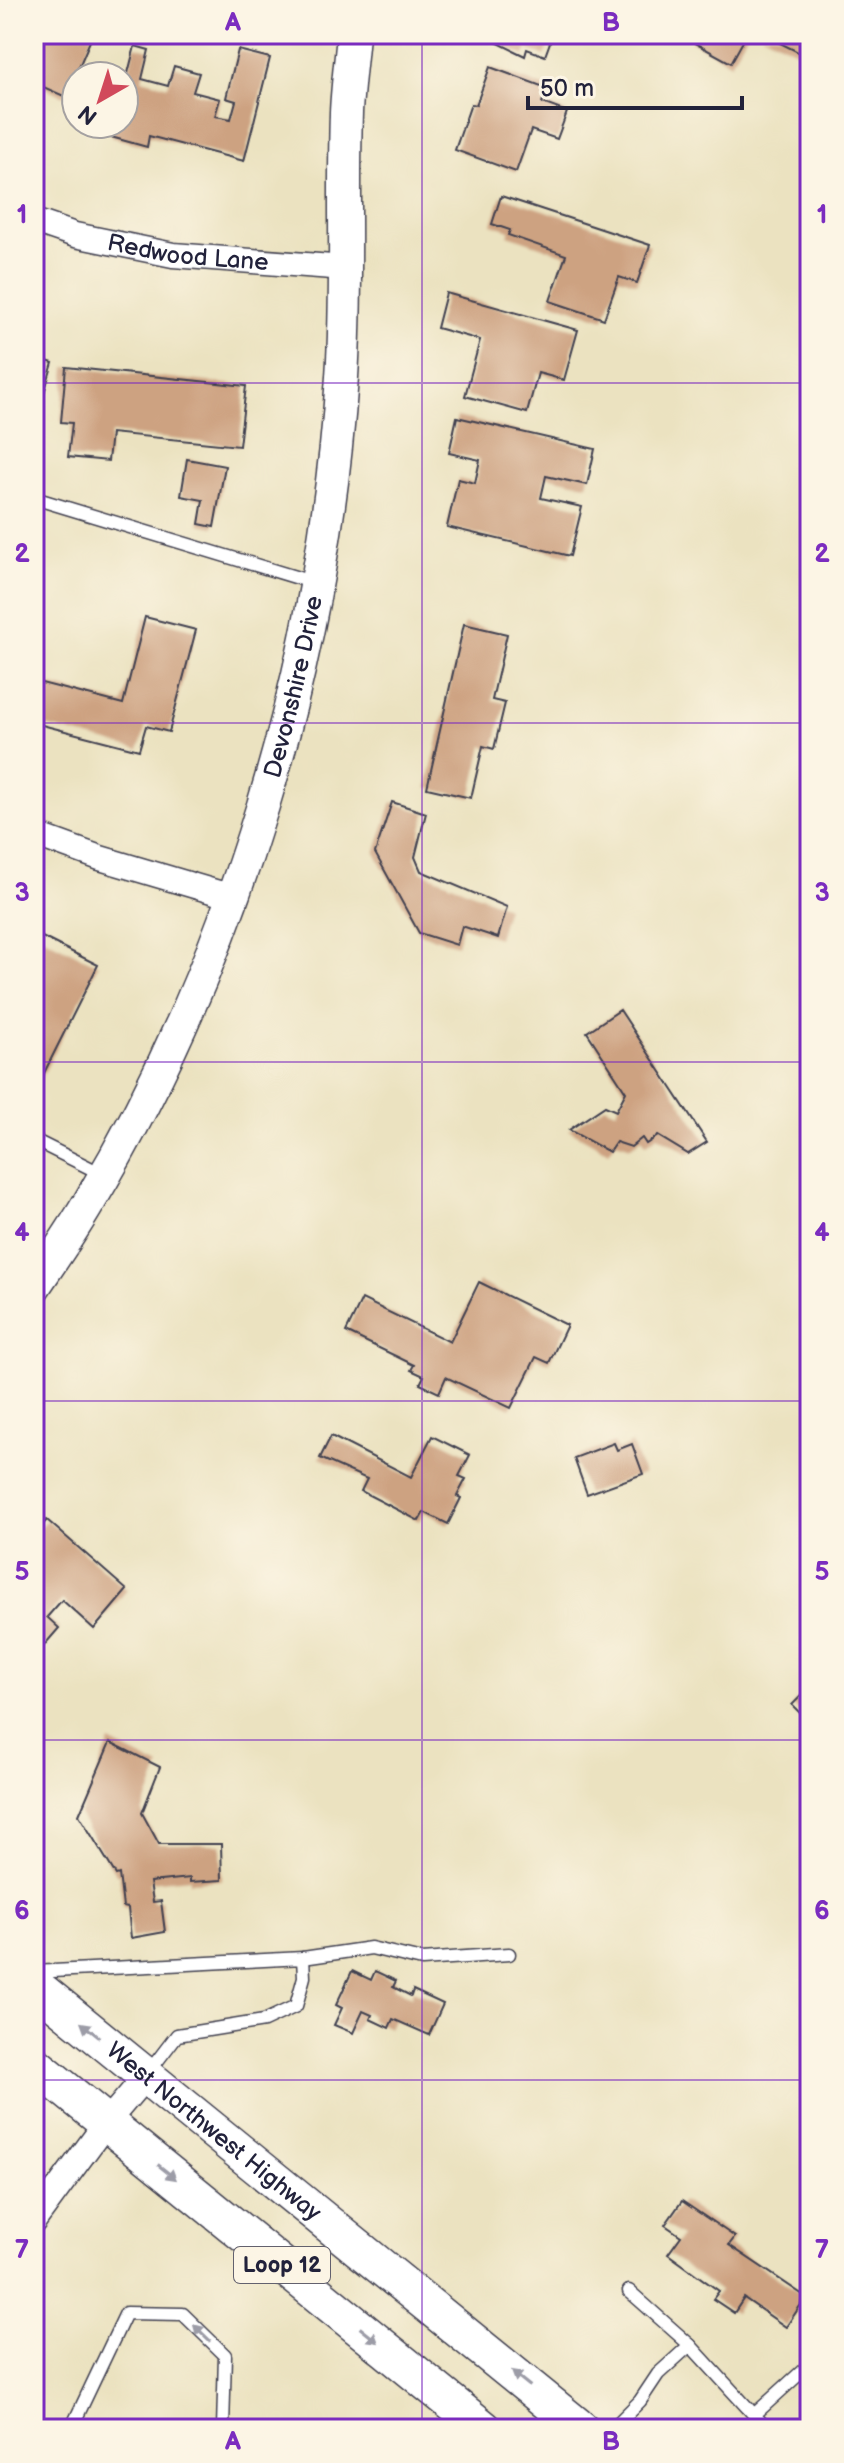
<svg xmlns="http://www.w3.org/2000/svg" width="844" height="2463" font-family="'Balsamiq Sans',sans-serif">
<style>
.building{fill:#cda281}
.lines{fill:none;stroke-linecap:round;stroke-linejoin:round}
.lane-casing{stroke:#403f4f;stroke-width:15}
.street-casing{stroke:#403f4f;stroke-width:27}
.secondary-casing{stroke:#403f4f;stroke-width:35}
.primary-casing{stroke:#403f4f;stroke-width:39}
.lane{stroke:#fff;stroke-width:12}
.street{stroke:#fff;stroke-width:24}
.secondary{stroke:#fff;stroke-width:32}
.primary{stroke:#fff;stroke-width:36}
.oneway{fill:#9c9ca7}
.grid{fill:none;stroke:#7b2cbf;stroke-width:2;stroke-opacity:0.55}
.labels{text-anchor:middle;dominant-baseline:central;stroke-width:7;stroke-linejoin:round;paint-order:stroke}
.shield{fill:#fcf5e5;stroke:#63616e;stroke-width:2}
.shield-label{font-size:22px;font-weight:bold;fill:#22223b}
.street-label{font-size:24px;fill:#22223b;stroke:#fcf5e5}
.neatline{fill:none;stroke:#7b2cbf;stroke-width:3}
.grid-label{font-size:26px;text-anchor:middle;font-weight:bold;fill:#7b2cbf}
</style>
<rect width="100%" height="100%" fill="#fcf5e5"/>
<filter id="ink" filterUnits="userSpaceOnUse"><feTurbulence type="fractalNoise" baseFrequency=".0125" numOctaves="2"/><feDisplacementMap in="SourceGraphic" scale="16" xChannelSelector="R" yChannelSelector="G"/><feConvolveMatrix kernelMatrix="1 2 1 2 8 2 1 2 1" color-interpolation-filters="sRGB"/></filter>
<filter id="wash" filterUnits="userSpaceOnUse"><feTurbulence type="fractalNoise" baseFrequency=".006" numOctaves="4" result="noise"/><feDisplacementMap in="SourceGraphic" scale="32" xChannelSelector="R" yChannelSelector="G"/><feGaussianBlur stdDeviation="1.8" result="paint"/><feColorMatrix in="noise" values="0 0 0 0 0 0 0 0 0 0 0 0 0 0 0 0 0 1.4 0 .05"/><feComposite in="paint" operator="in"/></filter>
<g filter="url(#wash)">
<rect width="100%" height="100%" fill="#ebe2c0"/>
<g id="blocks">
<g class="building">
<polygon points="34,34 93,34 66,97 39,85 34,97"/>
<polygon points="480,34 553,34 545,56 527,49 525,56"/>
<polygon points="695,34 747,34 731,63 691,41"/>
<polygon points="762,34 810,34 810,58"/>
<polygon points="135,46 149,50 142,79 168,86 174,66 199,73 193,92 220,99 215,116 231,119 236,101 226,98 238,50 270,58 244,161 149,136 147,147 111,137 115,124 124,124 124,89"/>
<polygon points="490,67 547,88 542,103 567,112 557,139 531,130 516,172 455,150 471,104 476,105"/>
<polygon points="501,196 650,245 637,283 619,277 604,319 550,301 566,255 508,235 510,230 492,224"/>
<polygon points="446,293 578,330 564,380 538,373 527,413 465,396 480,340 437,328"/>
<polygon points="34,357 53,363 35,423 34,423"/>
<polygon points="66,367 246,386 239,446 111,433 108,461 68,457 72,423 61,422"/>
<polygon points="457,417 595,449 587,485 546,476 541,498 582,507 570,556 447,527 458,479 475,483 480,460 449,453"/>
<polygon points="187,459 225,466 214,527 199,524 203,500 181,496"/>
<polygon points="145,617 196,630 169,732 146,726 139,750 34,723 34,681 123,704"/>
<polygon points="464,624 507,634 492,700 505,703 494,749 483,746 471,798 427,788"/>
<polygon points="392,802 426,813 415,857 421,871 507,907 498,938 462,926 457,945 419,933 375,853"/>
<polygon points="34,933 98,965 34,1093"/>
<polygon points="620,1010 707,1142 688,1154 658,1136 646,1144 642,1138 631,1147 616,1142 609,1152 569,1130 605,1106 616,1111 626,1092 587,1032"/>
<polygon points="479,1282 567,1325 549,1363 536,1357 511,1408 446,1377 439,1393 420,1384 424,1376 411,1370 414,1365 346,1332 362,1299 450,1342"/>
<polygon points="331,1436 411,1477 432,1436 470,1455 459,1476 466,1479 457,1496 461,1498 448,1524 424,1512 419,1521 361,1491 367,1479 320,1458"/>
<polygon points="614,1443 617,1450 632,1444 643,1474 587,1494 574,1458"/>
<polygon points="47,1520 127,1590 94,1629 62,1600 47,1617 59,1628 34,1657 34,1534"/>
<polygon points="810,1687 810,1723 792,1705"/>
<polygon points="110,1742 160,1767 142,1813 159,1844 221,1844 222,1880 190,1882 190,1878 150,1882 153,1902 161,1901 165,1932 131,1938 128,1908 123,1907 119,1874 116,1875 79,1815"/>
<polygon points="352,1971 371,1980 375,1971 396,1981 393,1987 411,1996 413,1990 443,2004 429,2035 393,2019 389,2028 370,2019 372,2015 363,2011 353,2033 334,2025 342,2008 336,2005"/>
<polygon points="682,2201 735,2237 729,2245 806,2297 786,2327 744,2298 734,2313 713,2299 719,2291 668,2254 681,2236 665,2225"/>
</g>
</g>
</g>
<g filter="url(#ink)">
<use href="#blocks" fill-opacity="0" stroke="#403f4f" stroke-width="2"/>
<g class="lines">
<defs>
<g id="lane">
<polyline points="34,498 315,583"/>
<polyline points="34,1140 102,1174"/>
<polyline points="303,1958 371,1948 422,1960 509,1954"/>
<polyline points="34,1972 303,1958 304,1977 296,2006 264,2021 177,2035 148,2073"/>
<polyline points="629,2291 690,2345"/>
<polyline points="755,2414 810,2364"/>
<polyline points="71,2429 126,2313 183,2314 225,2355 223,2429"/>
<polyline points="612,2429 640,2401 658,2374 690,2345 767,2429"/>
</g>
<g id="street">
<path id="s1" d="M 34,221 L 75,235 L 173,255 L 346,268"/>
<polyline points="34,834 100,858 232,897"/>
<polyline points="34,2221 106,2123 146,2076"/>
</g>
<g id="secondary">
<path id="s2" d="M 34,1287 C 52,1260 71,1233 88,1204 C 235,960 323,661 342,377 C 348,289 343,201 346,113 C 347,87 351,60 353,34"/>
</g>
<g id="primary">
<path id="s3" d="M 34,1985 L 581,2429"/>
<polyline points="34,2064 484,2429"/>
</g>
</defs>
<use href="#lane" class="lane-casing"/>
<use href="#street" class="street-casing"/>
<use href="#secondary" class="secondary-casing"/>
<use href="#primary" class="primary-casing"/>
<use href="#lane" class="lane"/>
<use href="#street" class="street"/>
<use href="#secondary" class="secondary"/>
<use href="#primary" class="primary"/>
</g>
<defs><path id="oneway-solid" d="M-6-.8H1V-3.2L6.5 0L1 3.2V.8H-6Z" transform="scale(2)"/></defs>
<g class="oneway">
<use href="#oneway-solid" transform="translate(90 2030) rotate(-141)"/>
<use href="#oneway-solid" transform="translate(167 2172) rotate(39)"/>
<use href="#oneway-solid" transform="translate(202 2333) rotate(-136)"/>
<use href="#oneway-solid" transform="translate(369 2335) rotate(39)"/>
<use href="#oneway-solid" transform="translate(521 2379) rotate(-141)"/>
</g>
</g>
<path class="grid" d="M 422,34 L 422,2429M 34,383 L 810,383M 34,723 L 810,723M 34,1062 L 810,1062M 34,1401 L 810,1401M 34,1740 L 810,1740M 34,2080 L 810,2080"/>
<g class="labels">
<rect class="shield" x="234" y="2247" width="96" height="36" rx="6"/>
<g class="shield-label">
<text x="282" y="2265">Loop 12</text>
</g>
<g class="street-label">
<text stroke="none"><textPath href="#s1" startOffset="158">Redwood Lane</textPath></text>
<text stroke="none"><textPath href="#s2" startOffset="658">Devonshire Drive</textPath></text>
<text stroke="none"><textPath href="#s3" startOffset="232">West Northwest Highway</textPath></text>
</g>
</g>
<rect width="844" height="2463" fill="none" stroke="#fcf5e5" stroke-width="88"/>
<g transform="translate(100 100) rotate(219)"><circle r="38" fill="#fcf5e5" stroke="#a5a1a1" stroke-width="2"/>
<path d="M0-6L14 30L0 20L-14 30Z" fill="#d1495b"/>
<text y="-12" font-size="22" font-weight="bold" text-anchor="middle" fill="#22223b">N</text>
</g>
<path d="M528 96v12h214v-12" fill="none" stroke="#22223b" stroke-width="4"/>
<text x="540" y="96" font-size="24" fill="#22223b" stroke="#fcf5e5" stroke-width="6" paint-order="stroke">50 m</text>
<rect x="44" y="44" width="756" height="2375" class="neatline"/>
<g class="grid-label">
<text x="233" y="31">A</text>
<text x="611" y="31">B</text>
<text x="22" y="223">1</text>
<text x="822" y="223">1</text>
<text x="22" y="562">2</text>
<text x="822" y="562">2</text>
<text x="22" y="901">3</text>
<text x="822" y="901">3</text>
<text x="22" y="1241">4</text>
<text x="822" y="1241">4</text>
<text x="22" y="1580">5</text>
<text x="822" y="1580">5</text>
<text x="22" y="1919">6</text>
<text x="822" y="1919">6</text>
<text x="22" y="2258">7</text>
<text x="822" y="2258">7</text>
<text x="233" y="2450">A</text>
<text x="611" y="2450">B</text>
</g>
</svg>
